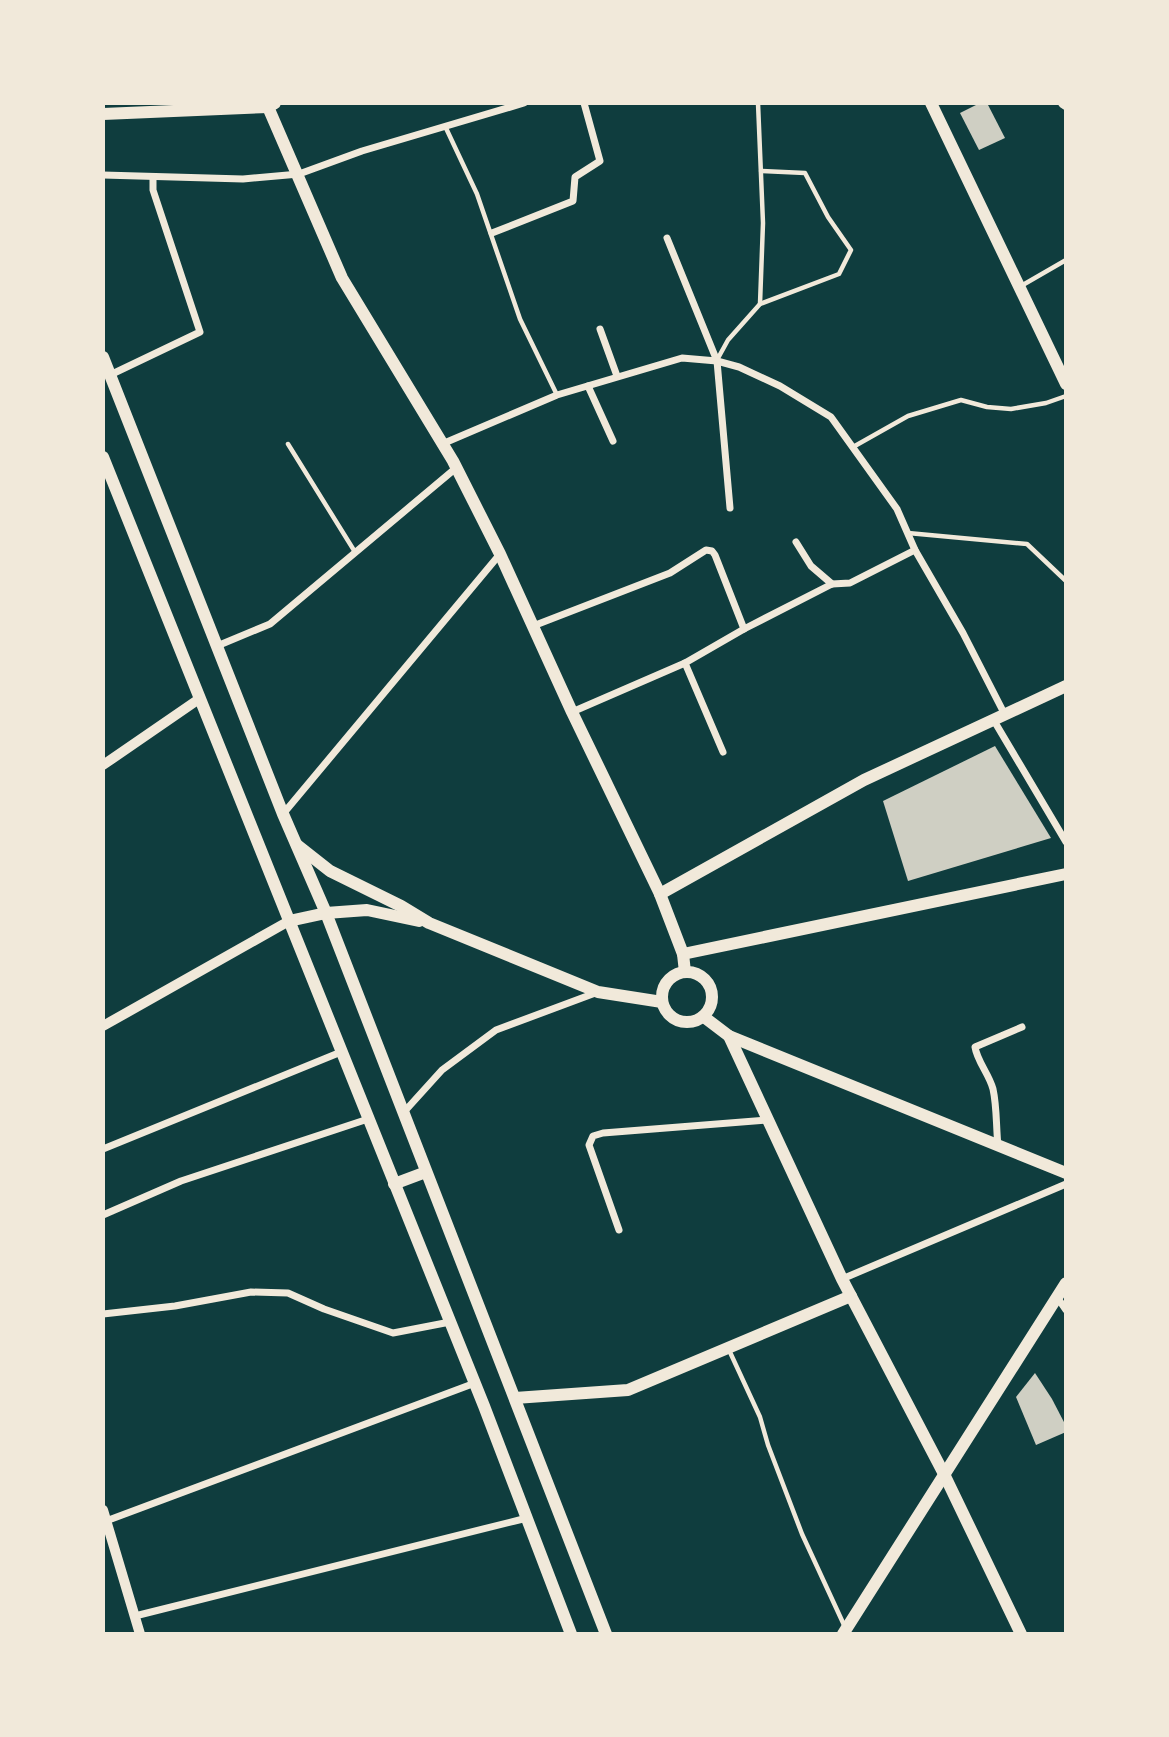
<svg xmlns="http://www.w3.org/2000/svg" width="1169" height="1737" font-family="Bitter,serif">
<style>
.building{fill:#cfcfc3}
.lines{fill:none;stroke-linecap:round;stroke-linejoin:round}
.service{stroke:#f1e9da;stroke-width:4.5}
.minor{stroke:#f1e9da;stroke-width:7}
.tertiary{stroke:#f1e9da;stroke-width:10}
.secondary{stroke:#f1e9da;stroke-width:12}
.primary{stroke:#f1e9da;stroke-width:12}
</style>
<rect width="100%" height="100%" fill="#0f3d3e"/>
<g class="building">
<polygon points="980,103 987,103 1005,138 979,150 960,113"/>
<polygon points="995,746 1051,838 908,881 883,801"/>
<polygon points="1035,1373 1052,1399 1066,1426 1066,1432 1036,1445 1016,1397"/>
</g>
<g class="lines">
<g class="service">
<polyline points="445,126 477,194 520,319 557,395"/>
<polyline points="1021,286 1066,260"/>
<polyline points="760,304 839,274 851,250 828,217 805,173 761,171"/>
<polyline points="717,360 728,340 760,304 763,223 758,103"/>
<polyline points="288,444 355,552"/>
<polyline points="853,447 908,416 961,400 987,407 1011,409 1046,403 1066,396"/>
<polyline points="908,533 1027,544 1066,581"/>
<polyline points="729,1350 760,1417 768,1445 802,1534 844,1625"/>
</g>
<g class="minor">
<polyline points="103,175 243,179 299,174 362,151 524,103"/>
<polyline points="492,233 573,201 575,177 600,161 584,103"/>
<polyline points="667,238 717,361 730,508"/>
<polyline points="600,329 617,376"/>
<polyline points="110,375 200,332 153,190 153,177"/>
<polyline points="588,386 613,441"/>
<polyline points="442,444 557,395 682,358 717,361 739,367 780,386 831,417 897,509 915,550 963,633 1004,713"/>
<polyline points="796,542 811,566 832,584"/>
<polyline points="533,626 670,573 706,550 712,551 715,555 744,629"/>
<polyline points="217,646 270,624 456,468"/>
<polyline points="685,663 723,752"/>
<polyline points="572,712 685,663 744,629 832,584 850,583 915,550"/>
<polyline points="993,719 1066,842"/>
<polyline points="283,814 500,554"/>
<polyline points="404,1112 442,1070 496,1030 598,992"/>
<path d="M 998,1146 C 996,1127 997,1107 993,1089 C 989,1074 977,1061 975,1047 L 1022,1027"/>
<polyline points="103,1149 341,1052"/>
<polyline points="103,1215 181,1181 368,1119"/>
<polyline points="619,1230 589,1145 593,1136 603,1133 768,1120"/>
<polyline points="842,1279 1066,1184"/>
<polyline points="1057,1297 1066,1310"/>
<polyline points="103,1314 175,1306 251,1292 288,1293 324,1309 393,1333 450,1322"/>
<polyline points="106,1521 475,1383"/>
<polyline points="135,1616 527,1518"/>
</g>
<g class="tertiary">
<polyline points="1063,103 1066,105"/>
<polyline points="103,765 199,699"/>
<polyline points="103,1026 289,921"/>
<polyline points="103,1510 140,1634"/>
</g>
<g class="secondary">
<polyline points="931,103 1066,384"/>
<polyline points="268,107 342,278 453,461 500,554 572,712 660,894 683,954 685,972"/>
<polyline points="103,114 268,107 275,103"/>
<polyline points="297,845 330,871 401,906 429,923 598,992 662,1002"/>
<polyline points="660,894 864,780 1066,686"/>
<polyline points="326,913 367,910 419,921"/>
<polyline points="683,954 1066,874"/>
<circle cx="687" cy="997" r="25"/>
<polyline points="704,1017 729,1036 842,1279 944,1474 1021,1634"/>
<polyline points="729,1036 1066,1173"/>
<polyline points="515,1398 628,1390 851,1296"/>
<polyline points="843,1634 1066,1283"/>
</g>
<g class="primary">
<polyline points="103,357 283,814 326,913 606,1634"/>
<polyline points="103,457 484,1406 571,1634"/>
<polyline points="289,921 326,913"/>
<polyline points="394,1184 426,1172"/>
</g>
</g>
<rect width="1169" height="1737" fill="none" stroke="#f1e9da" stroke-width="210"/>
</svg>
